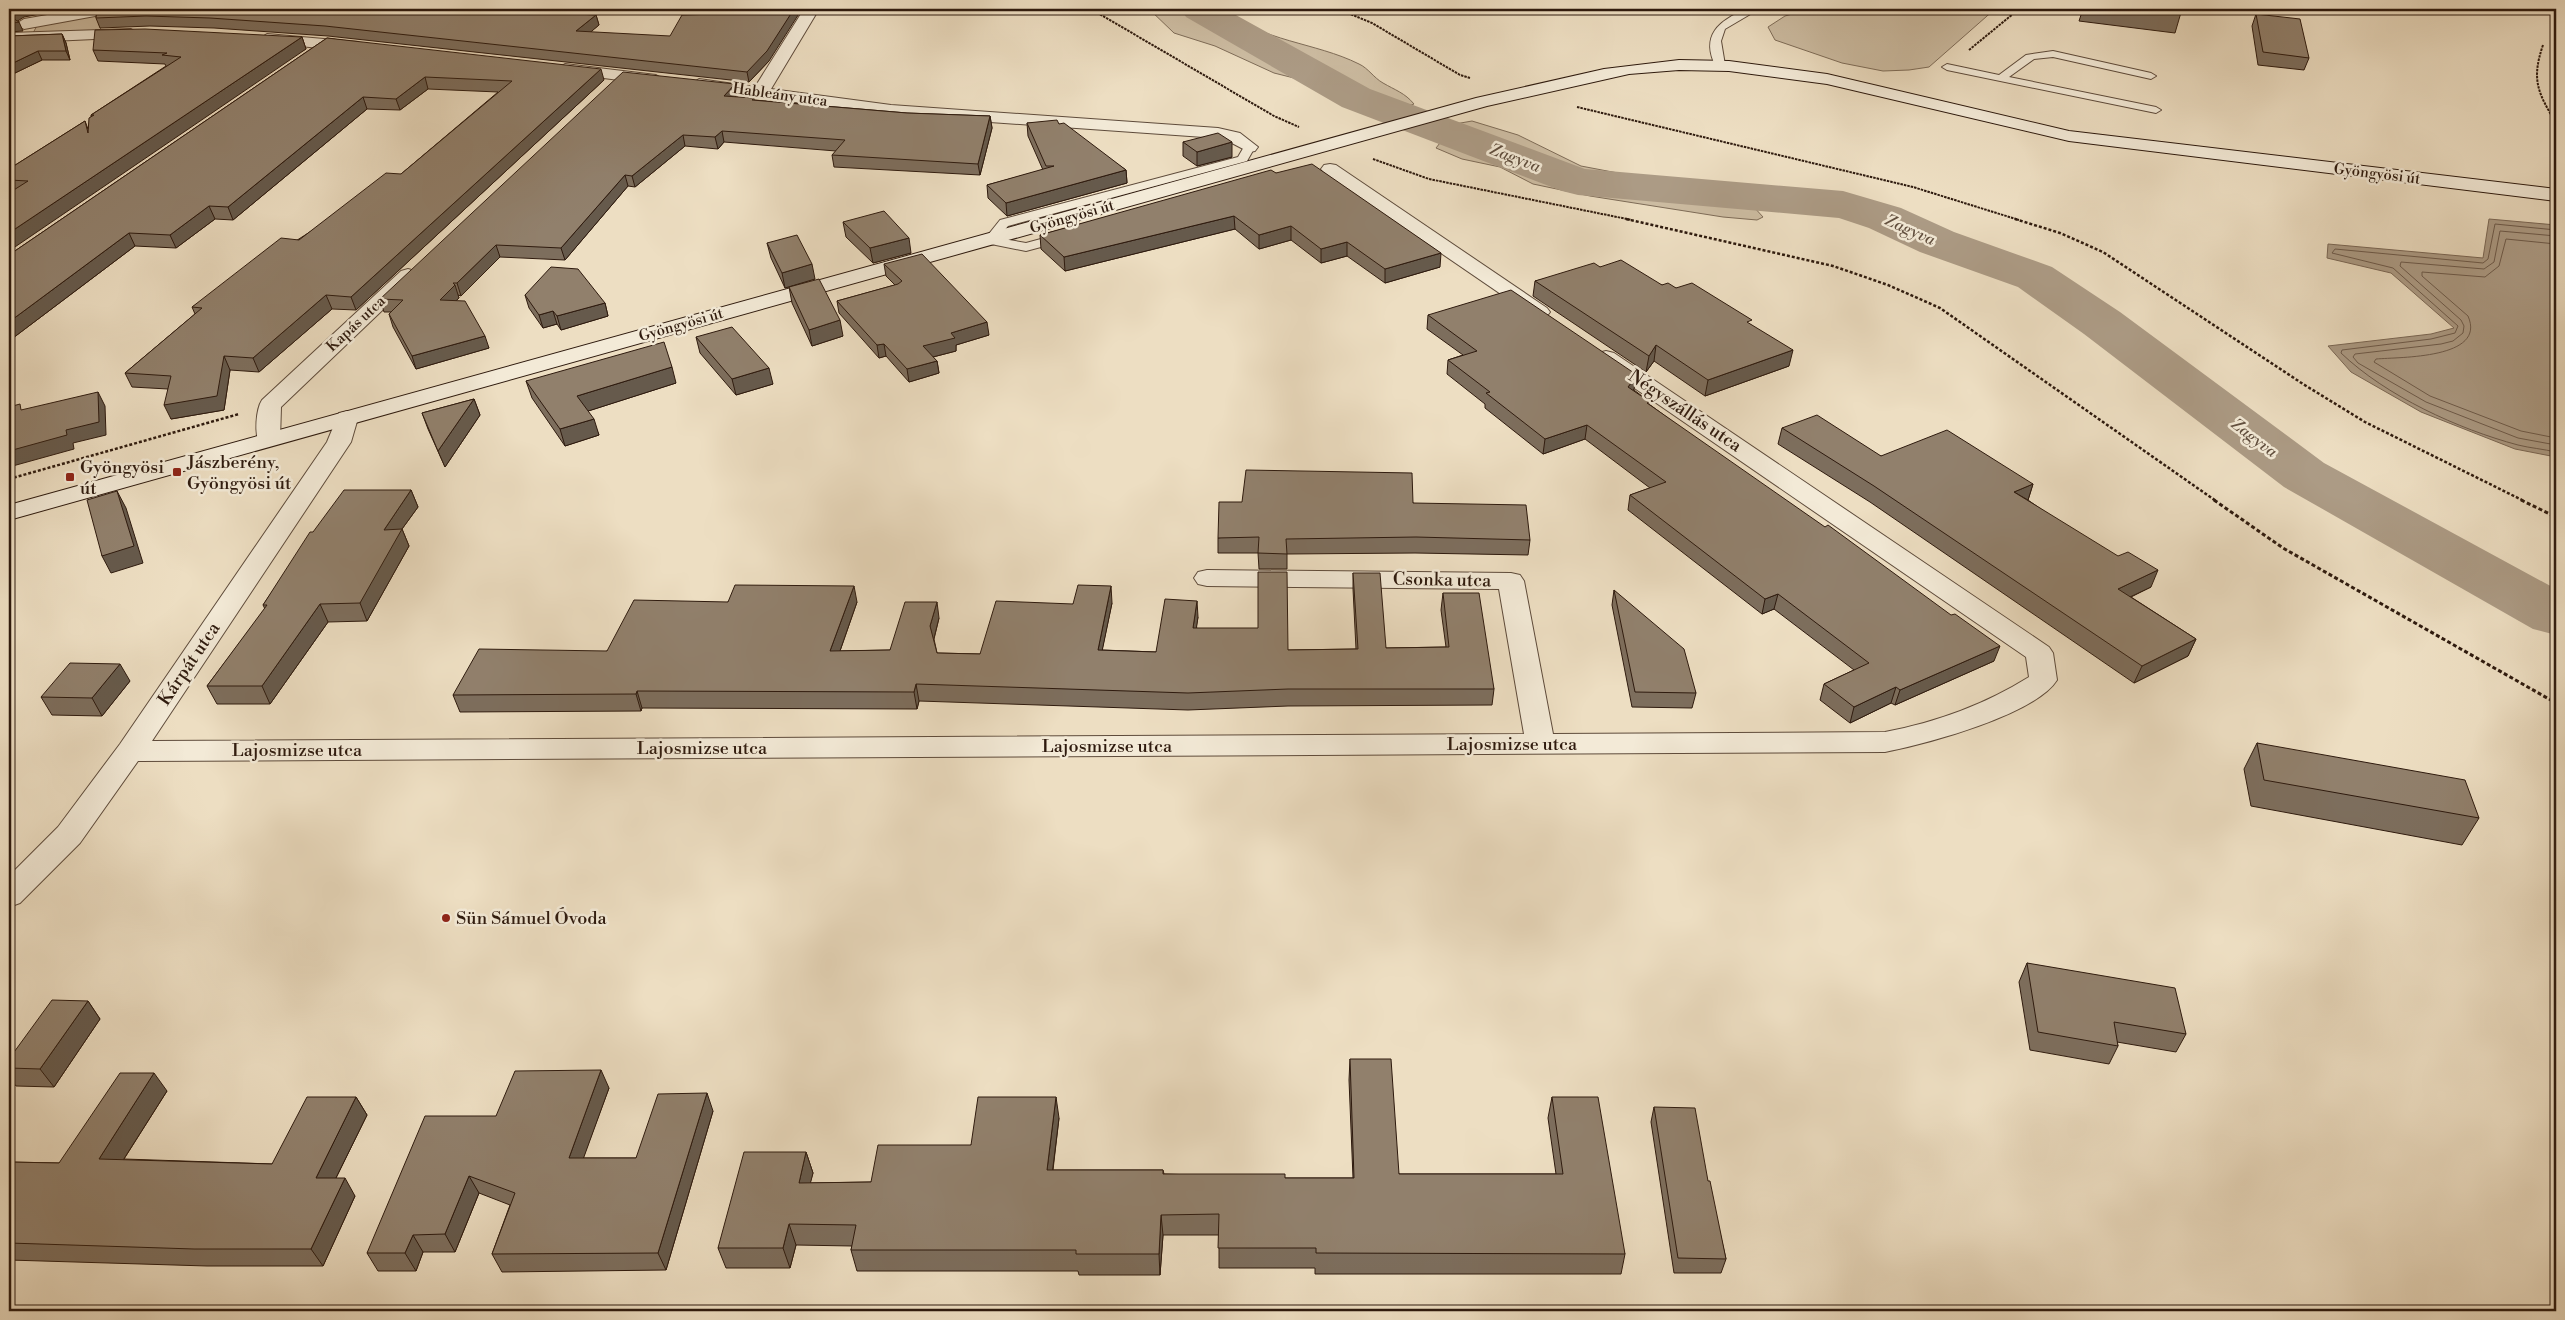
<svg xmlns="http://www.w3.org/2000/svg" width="2565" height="1320" font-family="'Libre Bodoni',serif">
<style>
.green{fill:#cdbda3;stroke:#7e6c58}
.water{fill:#ac9b85;stroke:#7a6755}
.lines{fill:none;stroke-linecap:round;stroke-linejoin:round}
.shore{stroke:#6d5a4a;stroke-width:1}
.river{fill:#ac9b85;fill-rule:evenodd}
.lane-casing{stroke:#5e4b3b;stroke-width:2}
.street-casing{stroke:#5e4b3b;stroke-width:2}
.secondary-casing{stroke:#2e1a0e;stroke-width:2}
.path-far2{stroke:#2e1a0e;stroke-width:2;stroke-dasharray:2.5 1;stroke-linecap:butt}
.path-far1{stroke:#2e1a0e;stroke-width:2.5;stroke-dasharray:3 2;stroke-linecap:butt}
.path{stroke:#2e1a0e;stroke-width:3;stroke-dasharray:4 2.5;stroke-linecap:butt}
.lane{fill:#f3ead7;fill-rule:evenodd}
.street{fill:#f3ead7;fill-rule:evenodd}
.secondary{fill:#f3ead7;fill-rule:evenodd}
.wall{fill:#7d6e5d;stroke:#2e1a0e}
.shaded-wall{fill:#665a4c;stroke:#2e1a0e}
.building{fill:#91806c;stroke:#2e1a0e}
.poi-dot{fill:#8f2418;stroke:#f3ead7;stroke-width:2}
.labels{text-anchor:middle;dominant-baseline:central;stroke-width:5;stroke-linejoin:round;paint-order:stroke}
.far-street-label{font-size:15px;fill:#2e1a0e;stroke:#f3ead7}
.far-water-label{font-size:16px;font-style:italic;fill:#604e3e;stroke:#f3ead7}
.street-label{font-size:18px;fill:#2e1a0e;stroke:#f3ead7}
.poi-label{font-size:18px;fill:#2e1a0e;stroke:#f3ead7;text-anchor:start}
</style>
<rect width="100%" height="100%" fill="#eddec2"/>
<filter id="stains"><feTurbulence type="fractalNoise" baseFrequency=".004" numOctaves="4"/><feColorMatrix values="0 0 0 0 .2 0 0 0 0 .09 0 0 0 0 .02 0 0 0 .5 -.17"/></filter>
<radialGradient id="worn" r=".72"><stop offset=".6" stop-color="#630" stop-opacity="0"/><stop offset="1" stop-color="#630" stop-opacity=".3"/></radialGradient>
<g class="green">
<path d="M 1149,9 L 1224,9 C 1262,42 1315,42 1359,64 C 1368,68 1374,78 1383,83 C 1395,90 1405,93 1414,104 L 1403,108 L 1355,105 L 1298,79 L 1274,73 L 1215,46 L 1174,33 Z"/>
<polygon points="1810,9 1995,9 1929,67 1909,70 1883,71 1842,63 1775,40 1768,27 1785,16"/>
<polygon points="110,12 99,31 33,33 39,22"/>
<polygon points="1472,121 1518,135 1581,166 1644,178 1688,183 1753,206 1763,217 1757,220 1723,217 1590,196 1533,184 1500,167 1462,159 1436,148 1455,124"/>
</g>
<polygon class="water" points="2489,219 2556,225 2556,457 2515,449 2421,412 2351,372 2328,346 2431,334 2454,328 2391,273 2327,258 2328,244 2483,258"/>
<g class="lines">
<g class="shore">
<path d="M 2556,230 L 2495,224 L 2488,259 L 2483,263 L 2335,249 L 2332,253 L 2393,268 L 2458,326 L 2455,333 L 2431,339 L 2342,350 L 2341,353 C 2386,396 2458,429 2518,445 C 2530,448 2543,449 2556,452"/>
<polyline points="2556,236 2500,231 2494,262 2484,269 2401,262 2400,266 2461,320 2464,326 2463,333 2453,341 2441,344 2355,354 2353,357 2358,363 2426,402 2518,438 2556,445"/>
<path d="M 2556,244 L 2506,239 L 2499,266 L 2485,277 L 2422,272 L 2422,276 L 2468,316 C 2487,359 2400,357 2376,359 L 2374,362 L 2430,396 L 2521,431 L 2556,438"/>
</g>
<polygon class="river" points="1181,9 1225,9 1370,89 1585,169 1843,191 1901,208 1954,232 2052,267 2120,312 2324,463 2556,589 2556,635 2533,629 2284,487 2084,334 2018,287 1920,252 1869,228 1839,218 1578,195 1562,191 1342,107 1186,17"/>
<defs>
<g id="lane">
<path d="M 1746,9 L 1759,9 L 1725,29 L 1721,41 L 1725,65 L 1716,67 C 1700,35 1719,21 1746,9 Z"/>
<polygon points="2053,51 2151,73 2156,76 2151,79 2053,57 2034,59 2009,77 2156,107 2161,110 2156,113 1947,70 1942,67 1947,64 1999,75 2026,55"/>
<polygon points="1249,144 1255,147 1247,161 1008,226 998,238 1026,243 1063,233 1069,237 1067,240 1026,251 986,243 984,240 1000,220 1238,157 1245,145"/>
</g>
<g id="street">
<polygon points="82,9 114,9 106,14 24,29 16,24 24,19"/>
<polygon points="804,9 819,9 771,89 891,105 1218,128 1240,133 1258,147 1255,151 1249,152 1228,141 1218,138 891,115 699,89 691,84 699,79 755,87"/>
<polygon points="131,29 139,34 137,37 9,43 9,33"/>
<polygon points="267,34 358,42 366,47 358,52 261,42 259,39"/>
<polygon points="565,64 656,75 664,80 656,85 559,72 557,69"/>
<polygon points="1330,164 1336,165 1547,308 1550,312 1547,316 1540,318 1533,316 1324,173 1321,169 1324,165"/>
<path d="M 408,269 L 415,271 L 418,275 L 415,279 L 281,407 L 280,439 L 276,444 L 268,446 L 260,444 C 254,435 256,409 262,400 L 401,271 Z"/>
<path d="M 1606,351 L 1614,353 L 2049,647 L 2053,653 L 2057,680 C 2035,715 1926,744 1885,752 L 138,761 L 80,843 L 20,903 L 9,907 L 9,876 L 58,827 L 120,744 L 327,442 L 339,413 L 347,411 L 355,413 L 358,418 L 351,442 L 152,741 L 1524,734 L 1499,589 L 1207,586 L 1198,584 L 1194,578 L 1198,572 L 1207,570 L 1511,573 L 1520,575 L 1524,581 L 1553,734 L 1885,732 C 1937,722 1984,705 2029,677 L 2026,657 L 1598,363 L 1595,358 L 1598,353 Z"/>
</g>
<polygon id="secondary" points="1679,60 1729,61 1827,74 2069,131 2556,189 2556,201 2069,141 1827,84 1729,71 1679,70 1629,74 1487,106 9,520 9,505 1476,98 1604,69"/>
</defs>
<use href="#lane" class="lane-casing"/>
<use href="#street" class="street-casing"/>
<use href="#secondary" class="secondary-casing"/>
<g class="path-far2">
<polyline points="1091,9 1274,116 1299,127"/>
<polyline points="1338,9 1372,23 1460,75 1470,78"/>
<path d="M 2543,45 C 2531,80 2538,93 2556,123"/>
<polyline points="1969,50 2019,9"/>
<polyline points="1577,107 1913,187 2019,220"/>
<polyline points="1373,159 1429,179 1632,220"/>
</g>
<g class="path-far1">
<polyline points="1626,219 1833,266 1888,285 1940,308 2216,501"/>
<polyline points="2015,219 2060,233 2103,252 2303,384 2365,422 2524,501"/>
<polyline points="9,479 239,414"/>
</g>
<g class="path">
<polyline points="2214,500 2283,548 2556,703"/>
<polyline points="2521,500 2556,517"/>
</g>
<use href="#lane" class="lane"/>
<use href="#street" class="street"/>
<use href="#secondary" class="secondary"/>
</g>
<g class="wall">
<polygon points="97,9 574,9 575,10 570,13 596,15 599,25 590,32 769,61 749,82 328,36 214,28 150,26 100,28 96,18"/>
<polygon points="2083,9 2182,9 2175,33 2079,21"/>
<polygon points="2256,14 2309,58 2304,70 2258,65 2252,26"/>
<polygon points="62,34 66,43 70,60 42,60 15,73 9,73 9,36"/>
<polygon points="302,37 306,49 9,193 9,169 85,121 88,129 91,117 91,115 166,66 165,64 98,61 93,50"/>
<polygon points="327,38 604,80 356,310 332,309 259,372 230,370 224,410 171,419 168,389 132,387 125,373 195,314 192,307 401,174 498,92 428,89 400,110 367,109 233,220 215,219 176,248 135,246 9,341 9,255"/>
<polygon points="735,84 737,95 735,97 754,98 754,100 907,113 990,116 992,128 980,175 834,167 832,155 836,151 724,142 718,149 685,146 635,187 628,186 565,260 500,257 461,296 458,295 459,298 456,301 489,348 416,369 393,327 389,314 391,312 384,312 380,299"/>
<polygon points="1027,123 1059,124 1126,170 1127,183 1007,216 988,198 987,185 1043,170 1028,136"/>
<polygon points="1183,142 1232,157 1197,166 1183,156"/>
<polygon points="1276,173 1440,267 1385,283 1347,256 1321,263 1291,240 1259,249 1235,229 1065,271 1041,249 1040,235"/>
<polygon points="843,222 911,253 873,263 846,237"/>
<polygon points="767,243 815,279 785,288 771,258"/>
<polygon points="884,264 989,335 956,345 956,351 933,357 937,361 939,373 909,382 886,356 879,358 839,313 837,301 895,285 886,276"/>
<polygon points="1600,267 1662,285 1676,288 1751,325 1789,366 1705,396 1654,361 1646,372 1533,296 1535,281"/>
<polygon points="789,287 843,336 812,346 792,303"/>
<polygon points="525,295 605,303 608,316 561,330 557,324 543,328 529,308"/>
<polygon points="1428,315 1634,389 1634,390 1650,402 1649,404 1994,661 1895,705 1891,703 1850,723 1820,700 1824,684 1854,670 1774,609 1762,614 1628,510 1630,495 1650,488 1585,439 1543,454 1485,408 1485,404 1447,374 1448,360 1463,355 1427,329"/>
<polygon points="696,337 773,384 736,395 700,353"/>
<polygon points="526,381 676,383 588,411 599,435 565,446 532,398"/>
<polygon points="474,399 480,415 445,467 428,429 422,413"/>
<polygon points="1782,428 1881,456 2033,484 2028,500 2151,587 2131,597 2196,639 2188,656 2134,683 1870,502 1778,444"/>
<polygon points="411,490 418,507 402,529 409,546 367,621 328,622 270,704 217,704 207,686 265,609 263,605 313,532"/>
<polygon points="1413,503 1530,540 1528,555 1415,553 1287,554 1287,569 1259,569 1258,553 1218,553 1218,538"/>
<polygon points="1353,573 1386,648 1446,647 1441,610 1443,593 1494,689 1492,705 1288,706 1188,710 919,701 917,709 642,708 641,711 460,712 453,695 607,651 728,602 857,602 840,651 890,650 939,618 934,639 937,653 980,654 1073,604 1112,603 1102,650 1156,652 1198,617 1196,628 1288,650 1356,649 1353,589"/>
<polygon points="1614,590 1696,693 1692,708 1632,707 1612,605"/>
<polygon points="130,681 102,716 52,715 41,697"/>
<polygon points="2257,743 2479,818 2462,845 2251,806 2244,769"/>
<polygon points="2027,963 2186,1034 2176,1052 2117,1042 2118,1046 2109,1064 2030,1050 2019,982"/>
<polygon points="88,1001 100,1019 54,1087 16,1086 9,1077 9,1059"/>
<polygon points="1350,1059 1399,1174 1556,1174 1548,1118 1552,1097 1625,1254 1621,1274 1315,1274 1315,1268 1219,1268 1219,1235 1163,1235 1160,1275 1079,1275 1078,1271 857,1271 851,1250 852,1246 796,1245 790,1268 726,1268 718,1248 806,1152 813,1173 810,1183 871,1182 971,1145 1059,1118 1053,1170 1163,1170 1164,1174 1285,1178 1353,1178 1349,1080"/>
<polygon points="609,1088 583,1158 636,1158 713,1111 666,1270 502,1272 492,1254 510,1205 479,1193 455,1252 423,1252 416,1271 378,1271 367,1253 496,1116"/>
<polygon points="167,1091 124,1159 272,1164 356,1097 367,1115 336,1178 355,1196 323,1266 207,1266 9,1260 9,1162 59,1163"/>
<polygon points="1654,1107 1708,1181 1726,1259 1721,1273 1674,1273 1651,1122"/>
</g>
<g class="shaded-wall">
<polygon points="19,9 56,9 57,11 24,17 16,22 19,22 23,31 9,32 9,23 11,17 11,14"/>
<polygon points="561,9 574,9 575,10 559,23 556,13"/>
<polygon points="794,9 802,9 769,61 749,82 747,72"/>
<polygon points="596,15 599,25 579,42 576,31"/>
<polygon points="62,34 66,43 70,60 66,51"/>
<polygon points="302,37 306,49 9,251 9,233"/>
<polygon points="38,51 42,60 15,73 11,64"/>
<polygon points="601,69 604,80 356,310 351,297"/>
<polygon points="425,77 428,89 400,110 396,99"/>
<polygon points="735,84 737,95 726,107 724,96"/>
<polygon points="363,97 367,109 233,220 228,207"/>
<polygon points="990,116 992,128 980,175 978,164"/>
<polygon points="722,131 724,142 718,149 715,137"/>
<polygon points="683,135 685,146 635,187 632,176"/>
<polygon points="1232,142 1232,157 1197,166 1197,152"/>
<polygon points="1126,170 1127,183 1007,216 1006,203"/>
<polygon points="625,175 628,186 565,260 561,248"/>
<polygon points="209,206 215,219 176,248 170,235"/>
<polygon points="1234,216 1235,229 1065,271 1064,257"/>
<polygon points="1291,226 1291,240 1259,249 1259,235"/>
<polygon points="129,233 135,246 9,341 9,322"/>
<polygon points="909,238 911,253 873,263 870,248"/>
<polygon points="1347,242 1347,256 1321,263 1321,249"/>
<polygon points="496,245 500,257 461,296 457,283"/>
<polygon points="1441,253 1440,267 1385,283 1385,269"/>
<polygon points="812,264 815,279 785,288 782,273"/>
<polygon points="455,285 459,298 444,312 440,300"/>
<polygon points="326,295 332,309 259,372 253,358"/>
<polygon points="605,303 608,316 561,330 557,316"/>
<polygon points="553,311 557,324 543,328 539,315"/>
<polygon points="840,320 843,336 812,346 809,330"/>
<polygon points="987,322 989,335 956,345 956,351 925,359 923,346 951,333"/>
<polygon points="485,336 489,348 416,369 412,356"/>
<polygon points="884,344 886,356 879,358 877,345"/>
<polygon points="1656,345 1654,361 1646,372 1649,356"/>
<polygon points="1793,350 1789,366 1705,396 1708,380"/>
<polygon points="224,356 230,370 224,410 171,419 164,405"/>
<polygon points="937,361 939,373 909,382 907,369"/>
<polygon points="672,367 676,383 582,413 577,396"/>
<polygon points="769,368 773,384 736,395 732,379"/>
<polygon points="1637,375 1634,389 1626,401 1628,387"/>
<polygon points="98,392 105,406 106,435 73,443 74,449 9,467 9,451 66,430"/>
<polygon points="474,399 480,415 445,467 438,451"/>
<polygon points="594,419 599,435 565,446 560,429"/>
<polygon points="1587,425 1585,439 1543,454 1545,439"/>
<polygon points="2033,484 2028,500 2014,492"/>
<polygon points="411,490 418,507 402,529 409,546 367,621 360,603 384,530"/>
<polygon points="117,491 126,508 143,563 111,573 102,556"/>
<polygon points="2158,570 2151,587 2111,606 2118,589"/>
<polygon points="854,586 857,602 834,668 830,651"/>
<polygon points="1111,586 1112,603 1099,666 1098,650"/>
<polygon points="1778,594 1774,609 1762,614 1765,599"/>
<polygon points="1197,601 1198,617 1194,645 1193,628"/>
<polygon points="937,602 939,618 933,642 930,626"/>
<polygon points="320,604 328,622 270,704 262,686"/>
<polygon points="2196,639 2188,656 2134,683 2142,666"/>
<polygon points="2000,646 1994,661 1895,705 1900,690"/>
<polygon points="120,664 130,681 102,716 92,698"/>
<polygon points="916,684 919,701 917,709 914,692"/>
<polygon points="1896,687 1891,703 1850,723 1854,707"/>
<polygon points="637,691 642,708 641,711 636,694"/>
<polygon points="88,1001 100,1019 54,1087 40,1069"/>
<polygon points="601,1070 609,1088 577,1176 569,1158"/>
<polygon points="154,1073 167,1091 113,1176 99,1159"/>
<polygon points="707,1093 713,1111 666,1270 658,1253"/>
<polygon points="356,1097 367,1115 327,1196 316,1178"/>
<polygon points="1056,1097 1059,1118 1050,1191 1047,1170"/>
<polygon points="806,1152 813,1173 805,1204 799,1183"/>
<polygon points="469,1176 479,1193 455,1252 445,1234"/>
<polygon points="345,1178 355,1196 323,1266 311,1249"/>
<polygon points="1161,1215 1163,1235 1160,1275 1159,1254"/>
<polygon points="789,1224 796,1245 790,1268 783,1248"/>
<polygon points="413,1235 423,1252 416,1271 405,1253"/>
</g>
<g class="building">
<polygon points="9,9 19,9 11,14 11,17 19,22 9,23"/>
<polygon points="97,9 561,9 556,13 596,15 576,31 670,36 682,15 755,13 758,9 794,9 767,51 747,72 325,26 210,18 146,16 96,18"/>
<polygon points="2136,9 2182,9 2181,14"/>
<polygon points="2256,14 2300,19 2309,58 2263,52"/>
<polygon points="145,29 302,37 9,233 9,193 28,181 9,180 9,169 85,121 88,133 89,118 94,115 91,115 181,57 162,55 167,53 93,50 95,30"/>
<polygon points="62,34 66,51 38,51 11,64 9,64 9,36"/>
<polygon points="327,38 601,69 351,297 326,295 253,358 224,356 217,396 164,405 171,376 125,373 202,308 192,307 281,238 299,240 386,173 401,174 512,81 425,77 396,99 363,97 228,207 209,206 170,235 129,233 9,322 9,255"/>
<polygon points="623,72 735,84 724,96 754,98 752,100 907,113 990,116 978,164 832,155 845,140 722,131 715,137 683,135 632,176 625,175 561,248 496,245 457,283 453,283 455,285 440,300 465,301 485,336 412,356 389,314 403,300 380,299"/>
<polygon points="1057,120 1059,124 1064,123 1126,170 1006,203 987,185 1054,166 1046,166 1027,123"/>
<polygon points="1218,133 1232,142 1197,152 1183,142"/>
<polygon points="1312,164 1441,253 1385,269 1347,242 1321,249 1291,226 1259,235 1234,216 1064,257 1040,235 1271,170 1276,173"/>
<polygon points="884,211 909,238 870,248 843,222"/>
<polygon points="797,235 812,264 782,273 767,243"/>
<polygon points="922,254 987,322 951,333 955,338 923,346 937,361 907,369 884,344 877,345 837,301 898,284 902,281 884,264"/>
<polygon points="1621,260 1662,285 1668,283 1676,288 1692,283 1752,320 1747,322 1793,350 1708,380 1656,345 1649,356 1535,281 1594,263 1600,267"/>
<polygon points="551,267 578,269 605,303 557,316 553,311 539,315 525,295"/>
<polygon points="819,279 840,320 809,330 789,287"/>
<polygon points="1511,290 1637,375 1628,387 1650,402 1647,403 1825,527 1828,525 1951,615 1955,614 2000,646 1900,690 1896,687 1854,707 1824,684 1869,663 1778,594 1765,599 1630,495 1666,482 1587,425 1545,439 1486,393 1490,392 1448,360 1477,351 1428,315"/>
<polygon points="732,327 769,368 732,379 696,337"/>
<polygon points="664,342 672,367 577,396 594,419 560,429 526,381"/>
<polygon points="98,392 99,422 66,430 67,435 9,451 9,407 20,404 21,410"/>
<polygon points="474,399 438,451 422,413"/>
<polygon points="1817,415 1881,456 1947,430 2033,484 2014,492 2118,556 2128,552 2158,570 2118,589 2196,639 2142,666 1874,486 1782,428"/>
<polygon points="1246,470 1412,473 1413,503 1526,505 1530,540 1416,537 1286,539 1287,554 1258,553 1259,537 1218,538 1219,502 1242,502"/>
<polygon points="344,490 411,490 384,530 402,529 360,603 320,604 262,686 207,686 267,605 263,605 310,532 313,532"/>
<polygon points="117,491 134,546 102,556 87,500"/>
<polygon points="1258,572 1287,572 1288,650 1358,649 1353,573 1380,573 1386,648 1449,647 1443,593 1479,593 1494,689 1288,689 1188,693 916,684 914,692 637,691 636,694 453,695 479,649 607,651 634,600 728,602 735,585 854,586 830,651 890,650 905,602 937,602 930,626 937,653 980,654 996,601 1073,604 1078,585 1111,586 1098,650 1156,652 1165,599 1197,601 1193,628 1258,628"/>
<polygon points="1614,590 1684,649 1696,693 1635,692"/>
<polygon points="70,663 120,664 92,698 41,697"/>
<polygon points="2257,743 2465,780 2479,818 2264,780"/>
<polygon points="2027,963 2175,988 2186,1034 2114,1022 2118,1046 2038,1032"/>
<polygon points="52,1000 88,1001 40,1069 9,1068 9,1059"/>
<polygon points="1350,1059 1391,1059 1399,1174 1563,1174 1552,1097 1598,1097 1625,1254 1316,1253 1316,1248 1218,1248 1219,1214 1161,1215 1159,1254 1076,1254 1076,1250 851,1250 856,1225 789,1224 783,1248 718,1248 744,1152 806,1152 799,1183 871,1182 878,1145 971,1145 978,1097 1056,1097 1047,1170 1163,1170 1163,1174 1285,1174 1285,1178 1354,1178"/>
<polygon points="601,1070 569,1158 636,1158 658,1094 707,1093 658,1253 492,1254 515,1193 469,1176 445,1234 413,1235 405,1253 367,1253 425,1116 496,1116 515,1071"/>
<polygon points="120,1073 154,1073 99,1159 272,1164 307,1097 356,1097 316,1178 345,1178 311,1249 194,1249 9,1243 9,1162 59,1163"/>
<polygon points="1654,1107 1695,1108 1708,1181 1710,1181 1726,1259 1678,1258"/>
</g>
<g class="poi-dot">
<rect x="172" y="467" width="10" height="10" rx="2.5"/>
<rect x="65" y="472" width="10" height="10" rx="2.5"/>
<circle cx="446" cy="918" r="5"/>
</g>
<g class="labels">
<g class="far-street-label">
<text transform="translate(780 95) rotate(8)">Hableány utca</text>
<text transform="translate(2377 174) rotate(7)">Gyöngyösi út</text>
<text transform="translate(1072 217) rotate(-16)">Gyöngyösi út</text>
<text transform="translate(356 324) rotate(-43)">Kapás utca</text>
<text transform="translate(681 325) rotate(-16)">Gyöngyösi út</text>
</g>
<g class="far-water-label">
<text transform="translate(1515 158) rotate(21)">Zagyva</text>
<text transform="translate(1910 230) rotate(24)">Zagyva</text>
<text transform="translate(2254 438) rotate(37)">Zagyva</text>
</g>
<g class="street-label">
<text transform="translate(1685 411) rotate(34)">Négyszállás utca</text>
<text transform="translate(1442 580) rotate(1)">Csonka utca</text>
<text transform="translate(189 664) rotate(-56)">Kárpát utca</text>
<text x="1512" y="744">Lajosmizse utca</text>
<text x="1107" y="746">Lajosmizse utca</text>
<text x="702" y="748">Lajosmizse utca</text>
<text x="297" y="750">Lajosmizse utca</text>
</g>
<g class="poi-label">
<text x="187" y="462">Jászberény,<tspan x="187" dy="21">Gyöngyösi út</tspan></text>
<text x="80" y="467">Gyöngyösi<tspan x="80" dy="21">út</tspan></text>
<text x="456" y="918">Sün Sámuel Óvoda</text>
</g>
</g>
<rect width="2565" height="1320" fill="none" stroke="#eddec2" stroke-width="30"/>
<rect x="10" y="10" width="2545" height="1300" fill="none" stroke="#2e1a0e" stroke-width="2.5"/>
<rect x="15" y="15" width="2535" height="1290" fill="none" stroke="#2e1a0e"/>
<rect width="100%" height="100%" filter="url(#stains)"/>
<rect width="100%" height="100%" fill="url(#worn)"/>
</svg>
